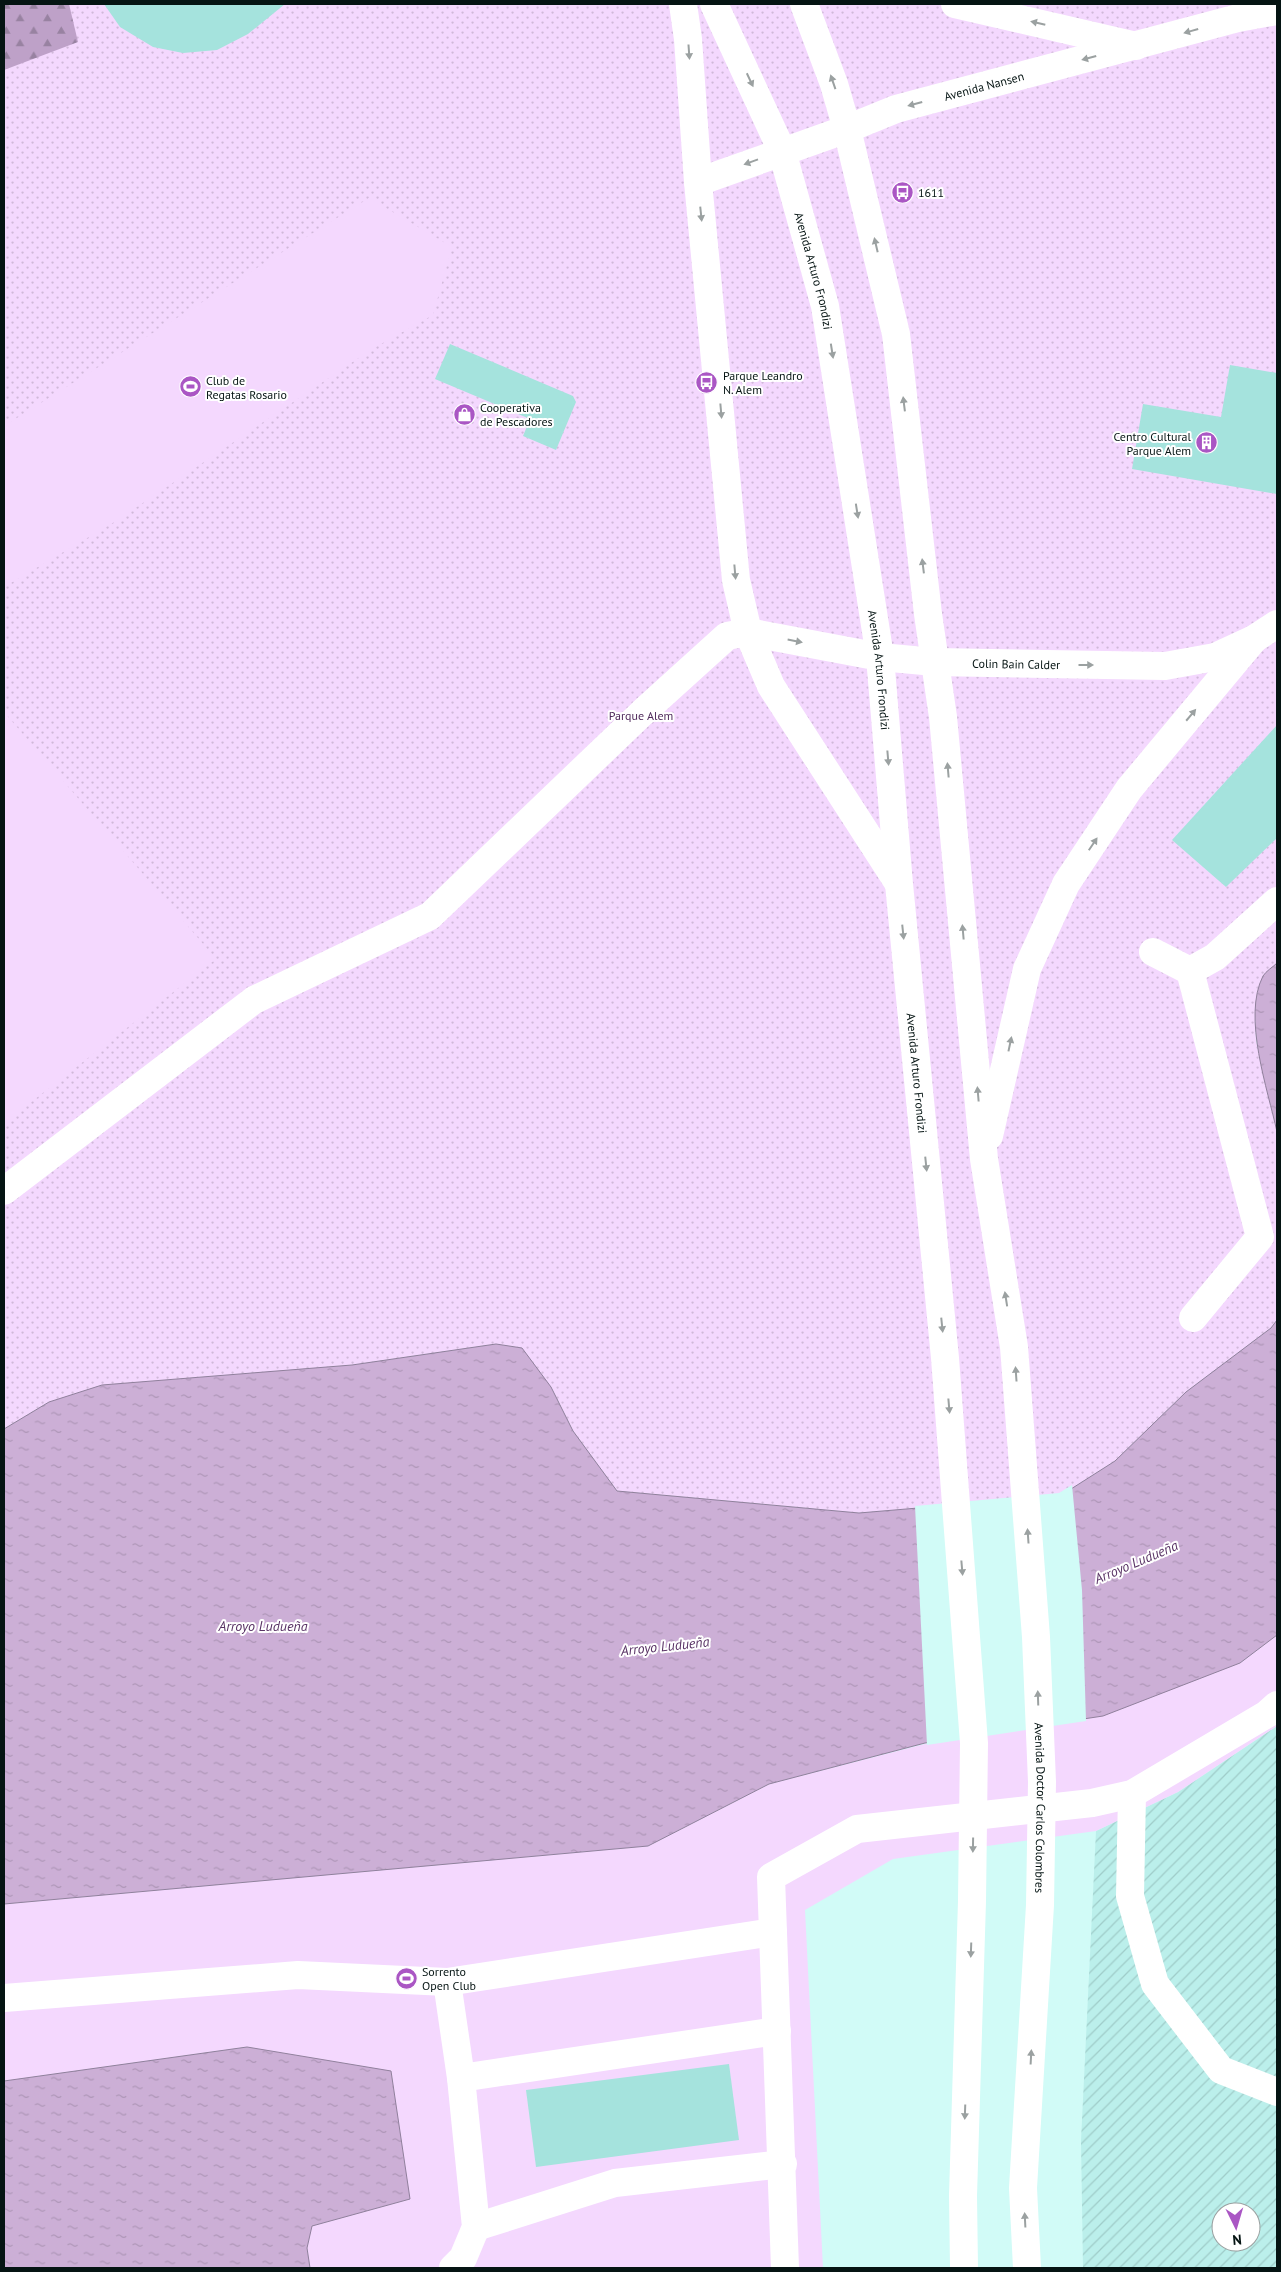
<svg xmlns="http://www.w3.org/2000/svg" width="1281" height="2272" font-family="'PT Sans',sans-serif">
<style>
.industrial{fill:url(#industrial-furrows);fill-rule:evenodd}
.green{fill:url(#green-dots)}
.forest{fill:url(#forest-firs)}
.pitch{fill:#f4d8fe}
.water{fill:url(#water-ripples);stroke:#90809c}
.pier{fill:#d1fbf7}
.building{fill:#a5e3dd}
.lines{fill:none;stroke-linecap:round;stroke-linejoin:round}
.minor{stroke:#fff;stroke-width:28}
.major{stroke:#fff;stroke-width:28}
.oneway{fill:#9ba1a1}
.labels{text-anchor:middle;dominant-baseline:central;stroke-width:4;stroke-linejoin:round;paint-order:stroke}
.street-label{font-size:12px;fill:#051413;stroke:#fff}
.poi-label{font-size:12px;fill:#051413;stroke:#fff;text-anchor:start}
.park-label{font-size:12px;fill:#4f2a5b;stroke:#fff}
.water-label{font-size:14px;font-style:italic;fill:#593365;stroke:#fff}
</style>
<defs>
<pattern id="industrial-furrows" width="10" height="10" patternUnits="userSpaceOnUse" patternTransform="scale(1.25)"><rect width="10" height="10" fill="#bbefeb"/><path d="M-1 1l2-2M0 10L10 0M9 11l2-2" fill="none" stroke="#9fccc9"/></pattern>
<pattern id="green-dots" width="8" height="8" patternUnits="userSpaceOnUse" patternTransform="scale(1.25)"><rect width="8" height="8" fill="#f4d8fe"/><path d="M2 2h.1M6 6h.1" fill="none" stroke="#d0b8d9" stroke-width="1.8" stroke-linecap="round"/></pattern>
<pattern id="forest-firs" width="22" height="20" patternUnits="userSpaceOnUse" patternTransform="scale(1.25)"><rect width="22" height="20" fill="#bea1c8"/><path d="M5 1l3.5 6h-7zM16 11l3.5 6h-7z" fill="#9882a1"/></pattern>
<pattern id="water-ripples" width="26" height="14" patternUnits="userSpaceOnUse" patternTransform="scale(1.25)"><rect width="26" height="14" fill="#ccafd6"/><path d="M2 4q2-2 4 0t4 0M15 11q2-2 4 0t4 0" fill="none" stroke="#ae96b7"/></pattern>
</defs>
<rect width="100%" height="100%" fill="#d1fbf7"/>
<path class="industrial" d="M 1277,1726 L 1277,2268 L 1083,2268 L 1081,2141 L 1096,1831 L 1178,1792 ZM 1221,2212 L 1251,2212 L 1251,2242 L 1221,2242 Z"/>
<polygon class="green" points="4,4 1277,4 1277,963 1264,976 1255,1006 1256,1040 1277,1132 1277,1320 1271,1328 1186,1392 1115,1461 1060,1496 859,1513 617,1491 573,1431 551,1387 496,1344 352,1365 49,1402 4,1429"/>
<polygon class="forest" points="4,4 69,4 78,42 4,70"/>
<g class="pitch">
<polygon points="369,198 452,247 433,315 372,349 116,521 4,587 4,426"/>
<polygon points="4,712 216,959 4,1123"/>
<polygon points="1277,1635 1277,1726 1178,1792 1096,1831 893,1859 805,1910 823,2268 310,2268 307,2248 311,2226 410,2199 247,2047 4,2081 4,1904 648,1846 769,1784 1240,1663"/>
</g>
<g class="water">
<path d="M 1277,963 L 1277,1132 C 1268,1090 1242,1017 1263,976 C 1266,971 1273,967 1277,963 Z"/>
<polygon points="1277,1320 1277,1635 1240,1663 1103,1716 925,1743 769,1784 648,1846 4,1904 4,1429 49,1402 102,1385 352,1365 496,1344 522,1348 551,1387 573,1431 617,1491 859,1513 1060,1496 1115,1461 1186,1392 1271,1328"/>
<polygon points="247,2047 391,2071 410,2199 312,2226 307,2248 310,2268 4,2268 4,2081"/>
</g>
<polygon class="pier" points="1072,1485 1082,1590 1086,1721 927,1745 915,1506 1059,1493"/>
<g class="building">
<polygon points="104,4 285,4 248,34 217,50 183,53 153,47 120,27"/>
<polygon points="450,344 573,396 576,402 556,450 523,436 530,419 435,379"/>
<polygon points="1230,365 1277,373 1277,494 1132,469 1143,404 1221,417"/>
<polygon points="1277,725 1277,838 1226,887 1172,840"/>
<polygon points="729,2064 739,2140 536,2167 526,2090"/>
</g>
<g class="lines">
<g class="minor">
<path id="s1" d="M 698,182 L 847,129 L 896,109 L 1238,18 L 1277,11"/>
<polyline points="1153,952 1190,971 1260,1237 1193,1318"/>
<polyline points="1190,971 1215,957 1277,901"/>
<path id="s2" d="M 4,1191 L 254,1000 L 430,916 L 642,713 L 727,636 L 748,632 L 880,657 L 935,662 L 1165,666 L 1215,657 L 1254,639 L 1277,624"/>
<polyline points="1132,1794 1130,1896 1155,1984 1221,2070 1277,2092"/>
<polyline points="447,1982 461,2078 476,2227 463,2258 453,2268"/>
<polyline points="4,1998 298,1975 447,1982 773,1932"/>
<polyline points="461,2078 777,2031"/>
<polyline points="476,2227 615,2183 783,2164"/>
<polyline points="785,2268 771,1877 857,1829 1092,1803 1132,1794 1267,1714 1277,1705"/>
</g>
<g class="major">
<polyline points="683,4 688,39 698,182 736,580 748,632 771,686 897,881"/>
<path id="s3" d="M 714,4 L 782,151 L 825,306 L 880,657 L 899,884 L 945,1358 L 974,1743 L 972,1901 L 963,2196 L 964,2268"/>
<path id="s4" d="M 804,4 L 834,84 L 847,129 L 896,334 L 928,614 L 943,717 L 984,1159 L 1014,1347 L 1036,1637 L 1042,1782 L 1040,1905 L 1023,2188 L 1027,2268"/>
<polyline points="955,4 1136,46"/>
<polyline points="989,1136 1027,969 1066,884 1129,789 1254,639"/>
</g>
</g>
<defs><path id="oneway-solid" d="M-6-.8H1V-3.2L6.5 0L1 3.2V.8H-6Z" transform="scale(1.25)"/></defs>
<g class="oneway">
<use href="#oneway-solid" transform="translate(1038 23) rotate(-167)"/>
<use href="#oneway-solid" transform="translate(1191 31) rotate(164)"/>
<use href="#oneway-solid" transform="translate(689 52) rotate(86)"/>
<use href="#oneway-solid" transform="translate(1089 58) rotate(165)"/>
<use href="#oneway-solid" transform="translate(750 80) rotate(65)"/>
<use href="#oneway-solid" transform="translate(833 82) rotate(-109)"/>
<use href="#oneway-solid" transform="translate(915 104) rotate(165)"/>
<use href="#oneway-solid" transform="translate(751 162) rotate(160)"/>
<use href="#oneway-solid" transform="translate(701 214) rotate(84)"/>
<use href="#oneway-solid" transform="translate(876 245) rotate(-103)"/>
<use href="#oneway-solid" transform="translate(832 351) rotate(81)"/>
<use href="#oneway-solid" transform="translate(904 404) rotate(-97)"/>
<use href="#oneway-solid" transform="translate(721 411) rotate(85)"/>
<use href="#oneway-solid" transform="translate(857 511) rotate(81)"/>
<use href="#oneway-solid" transform="translate(923 566) rotate(-97)"/>
<use href="#oneway-solid" transform="translate(735 572) rotate(85)"/>
<use href="#oneway-solid" transform="translate(795 641) rotate(11)"/>
<use href="#oneway-solid" transform="translate(1086 665)"/>
<use href="#oneway-solid" transform="translate(1191 715) rotate(-50)"/>
<use href="#oneway-solid" transform="translate(888 758) rotate(85)"/>
<use href="#oneway-solid" transform="translate(948 770) rotate(-95)"/>
<use href="#oneway-solid" transform="translate(1093 844) rotate(-56)"/>
<use href="#oneway-solid" transform="translate(903 932) rotate(84)"/>
<use href="#oneway-solid" transform="translate(963 932) rotate(-95)"/>
<use href="#oneway-solid" transform="translate(1010 1044) rotate(-78)"/>
<use href="#oneway-solid" transform="translate(978 1094) rotate(-95)"/>
<use href="#oneway-solid" transform="translate(926 1164) rotate(84)"/>
<use href="#oneway-solid" transform="translate(1006 1299) rotate(-99)"/>
<use href="#oneway-solid" transform="translate(942 1325) rotate(84)"/>
<use href="#oneway-solid" transform="translate(1016 1374) rotate(-94)"/>
<use href="#oneway-solid" transform="translate(949 1406) rotate(85)"/>
<use href="#oneway-solid" transform="translate(1028 1536) rotate(-94)"/>
<use href="#oneway-solid" transform="translate(962 1568) rotate(85)"/>
<use href="#oneway-solid" transform="translate(1038 1698) rotate(-92)"/>
<use href="#oneway-solid" transform="translate(973 1845) rotate(91)"/>
<use href="#oneway-solid" transform="translate(971 1950) rotate(92)"/>
<use href="#oneway-solid" transform="translate(1031 2057) rotate(-87)"/>
<use href="#oneway-solid" transform="translate(965 2112) rotate(92)"/>
<use href="#oneway-solid" transform="translate(1025 2220) rotate(-93)"/>
</g>
<defs>
<symbol id="bus-disc" viewBox="-11 -11 22 22"><circle r="9.5" fill="#aa56c4" stroke="#fff"/><path d="M-5-6H5V4H4V6H2V4H-2V6H-4V4H-5ZM-3.5-4V0h7V-4ZM-3.5 1.2v1.5H-2V1.2ZM2 1.2v1.5H3.5V1.2Z" fill="#fff"/></symbol>
<symbol id="stadium-disc" viewBox="-11 -11 22 22"><circle r="9.5" fill="#aa56c4" stroke="#fff"/><path d="M0-5a6.5 5 0 1 0 0 10a6.5 5 0 1 0 0-10ZM-3.5-1.8h7v3.6h-7Z" fill="#fff"/></symbol>
<symbol id="shop-disc" viewBox="-11 -11 22 22"><circle r="9.5" fill="#aa56c4" stroke="#fff"/><path d="M-5-2.5h2.3a2.7 3.5 0 0 1 5.4 0H5L5.5 6h-11ZM-1.5-2.5h3a1.5 2.3 0 0 0-3 0Z" fill="#fff"/></symbol>
<symbol id="building-disc" viewBox="-11 -11 22 22"><circle r="9.5" fill="#aa56c4" stroke="#fff"/><path d="M-4-6H4V6H1V3H-1V6H-4ZM-2.5-4.3h1.7v1.8h-1.7ZM.8-4.3h1.7v1.8H.8ZM-2.5-1h1.7V.8h-1.7ZM.8-1h1.7V.8H.8Z" fill="#fff"/></symbol>
</defs>
<g fill-rule="evenodd">
<use href="#bus-disc" x="890" y="180" width="25" height="25"/>
<use href="#bus-disc" x="694" y="370" width="25" height="25"/>
<use href="#stadium-disc" x="178" y="374" width="25" height="25"/>
<use href="#shop-disc" x="452" y="402" width="25" height="25"/>
<use href="#building-disc" x="1194" y="430" width="25" height="25"/>
<use href="#stadium-disc" x="394" y="1966" width="25" height="25"/>
</g>
<g class="labels">
<g class="street-label">
<text stroke="none"><textPath href="#s1" startOffset="302">Avenida Nansen</textPath></text>
<text stroke="none"><textPath href="#s3" startOffset="286">Avenida Arturo Frondizi</textPath></text>
<text stroke="none"><textPath href="#s2" startOffset="1210">Colin Bain Calder</textPath></text>
<text stroke="none"><textPath href="#s3" startOffset="691">Avenida Arturo Frondizi</textPath></text>
<text stroke="none"><textPath href="#s3" startOffset="1096">Avenida Arturo Frondizi</textPath></text>
<text stroke="none"><textPath href="#s4" startOffset="1825">Avenida Doctor Carlos Colombres</textPath></text>
</g>
<g class="poi-label">
<text x="918" y="192">1611</text>
<text x="723" y="375">Parque Leandro<tspan x="723" dy="14">N. Alem</tspan></text>
<text x="206" y="380">Club de<tspan x="206" dy="14">Regatas Rosario</tspan></text>
<text x="480" y="407">Cooperativa<tspan x="480" dy="14">de Pescadores</tspan></text>
<text x="1191" y="436" text-anchor="end">Centro Cultural<tspan x="1191" dy="14">Parque Alem</tspan></text>
<text x="422" y="1971">Sorrento<tspan x="422" dy="14">Open Club</tspan></text>
</g>
<g class="park-label">
<text x="641" y="715">Parque Alem</text>
</g>
<g class="water-label">
<text transform="translate(1136 1562) rotate(-23)">Arroyo Ludueña</text>
<text x="263" y="1626">Arroyo Ludueña</text>
<text transform="translate(665 1646) rotate(-6)">Arroyo Ludueña</text>
</g>
</g>
<rect width="1281" height="2272" fill="none" stroke="#051413" stroke-width="10"/>
<g transform="translate(1236 2227) rotate(175)"><circle r="24" fill="#ffffff" stroke="#9ba1a1"/>
<path d="M0-4L9 19L0 12L-9 19Z" fill="#aa56c4"/>
<text y="-8" font-size="14" font-weight="bold" text-anchor="middle" fill="#051413">N</text>
</g>
</svg>
